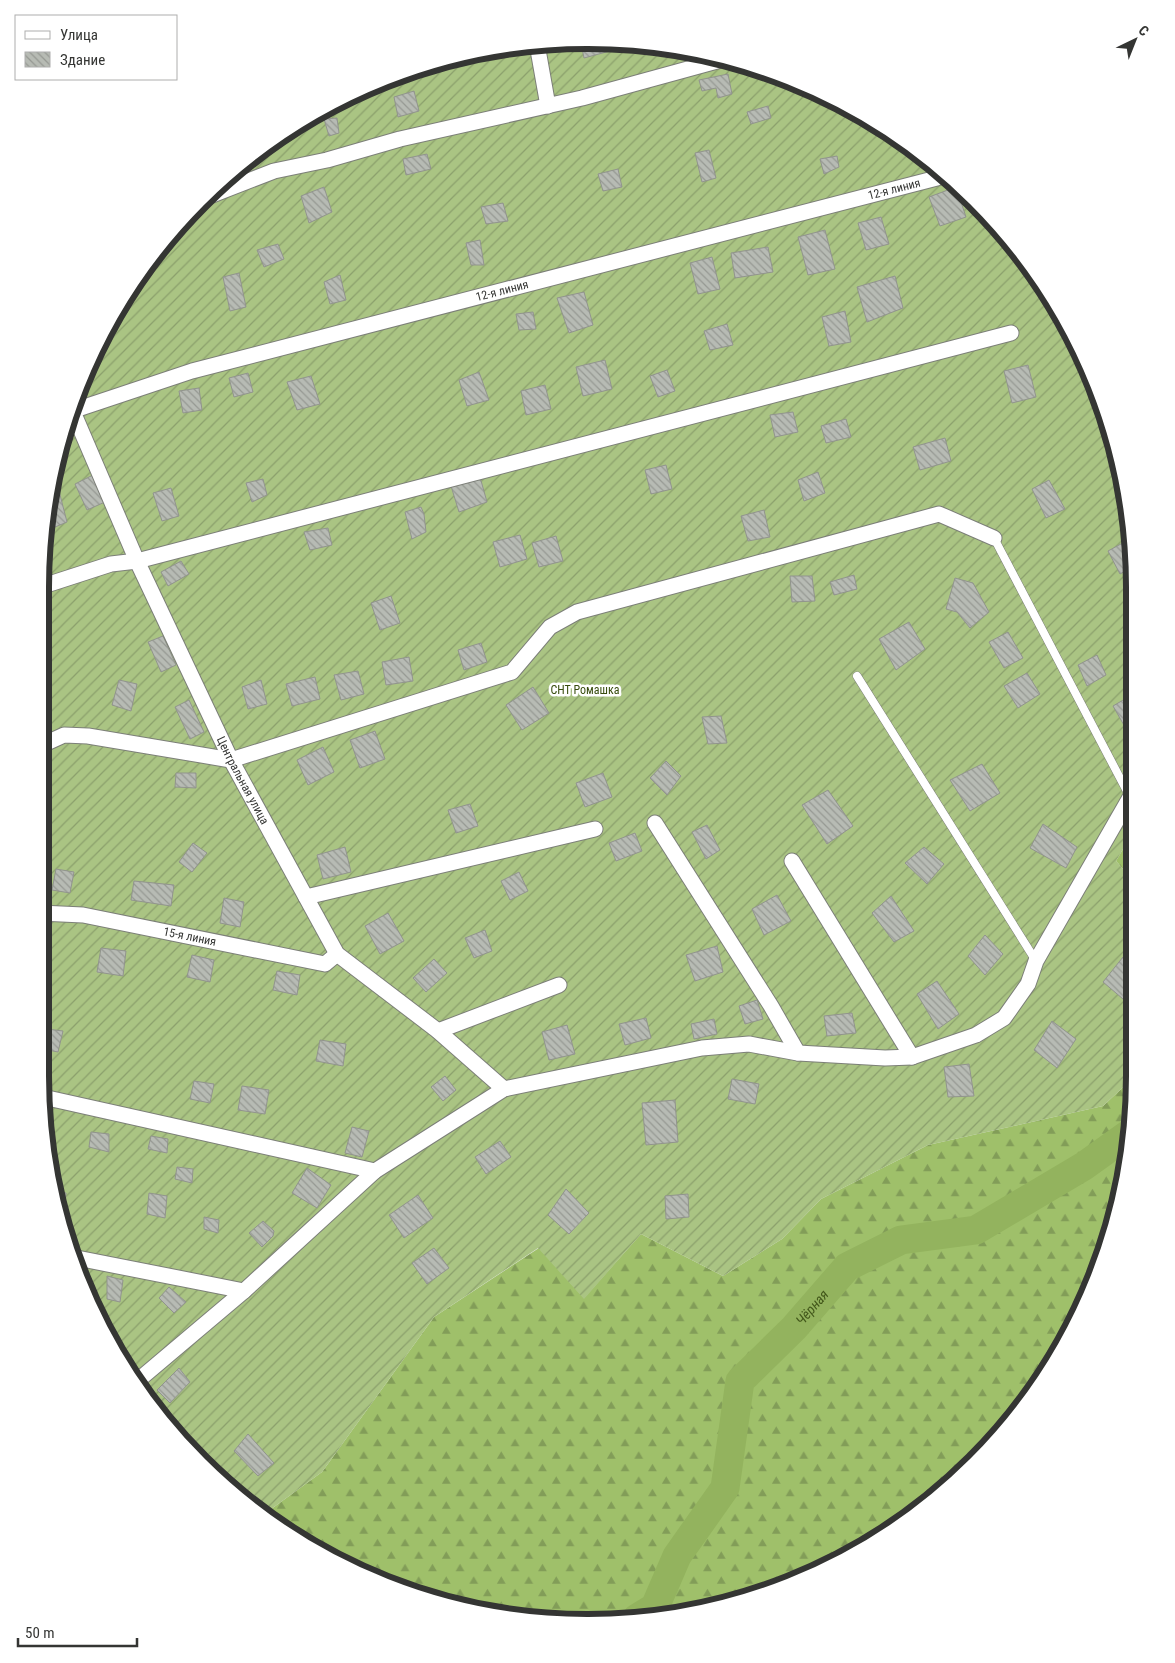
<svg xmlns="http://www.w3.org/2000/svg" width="1175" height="1663" font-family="'Roboto Condensed',sans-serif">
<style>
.forest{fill:url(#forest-firs)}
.garden{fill:url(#garden-furrows)}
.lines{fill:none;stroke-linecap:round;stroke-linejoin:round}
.river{stroke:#93b35e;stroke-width:29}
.building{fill:url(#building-back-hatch);stroke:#91948d}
.lane-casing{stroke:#7c7f78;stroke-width:9}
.street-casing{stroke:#7c7f78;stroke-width:17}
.lane{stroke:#fff;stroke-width:8}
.street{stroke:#fff;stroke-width:15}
.labels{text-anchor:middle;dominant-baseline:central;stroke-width:5;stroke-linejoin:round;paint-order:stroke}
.street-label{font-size:12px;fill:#343533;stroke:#fff}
.park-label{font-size:12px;fill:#384c0e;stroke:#fff}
.water-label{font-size:14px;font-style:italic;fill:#43581b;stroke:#fff}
.rim{fill:none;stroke:#343533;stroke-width:6}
</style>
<defs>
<pattern id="forest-firs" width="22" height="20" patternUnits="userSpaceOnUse" patternTransform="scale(1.25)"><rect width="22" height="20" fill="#9fc06a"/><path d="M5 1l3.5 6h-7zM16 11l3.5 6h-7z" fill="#829d58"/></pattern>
<pattern id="garden-furrows" width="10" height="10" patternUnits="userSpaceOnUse" patternTransform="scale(1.25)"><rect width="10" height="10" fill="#aac483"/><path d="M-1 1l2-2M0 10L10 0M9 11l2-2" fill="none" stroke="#8ba06c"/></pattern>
<pattern id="building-back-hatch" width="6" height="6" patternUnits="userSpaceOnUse" patternTransform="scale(1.25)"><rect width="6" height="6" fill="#b7bbb4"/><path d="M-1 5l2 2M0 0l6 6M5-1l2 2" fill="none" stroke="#969993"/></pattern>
</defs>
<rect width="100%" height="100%" fill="#e6e9e2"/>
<g class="forest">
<polygon points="1132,834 1132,879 1116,861"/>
<polygon points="1134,1077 1134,1111 1116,1217 1079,1317 1022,1409 949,1487 829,1567 763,1594 659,1618 516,1618 378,1581 284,1531 263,1515 322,1472 434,1317 539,1248 584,1298 641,1234 723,1276 782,1239 821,1199 928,1145 1103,1106"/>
</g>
<polygon class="garden" points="623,41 729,59 829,96 921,153 999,226 1079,346 1106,412 1130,516 1132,834 1116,861 1132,879 1134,1077 1103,1106 928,1145 821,1199 782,1239 723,1276 641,1234 584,1299 538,1248 434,1317 322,1472 263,1515 227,1487 132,1379 82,1285 59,1217 40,1075 40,587 51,480 69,411 113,314 153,254 226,176 314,113 411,69 516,45"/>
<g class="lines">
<path class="river" id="s1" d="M 637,1618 L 655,1607 L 677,1556 L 725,1488 L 740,1381 L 794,1328 L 847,1267 L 901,1240 L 976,1230 L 1084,1166 L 1130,1133"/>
</g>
<g class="building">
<polygon points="607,42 610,51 584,58 581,43"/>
<polygon points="494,50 495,54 480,59 479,53"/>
<polygon points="728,74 732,94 718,98 716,88 702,91 699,80"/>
<polygon points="414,91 419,111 398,117 394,97"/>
<polygon points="768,106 771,118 751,124 747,112"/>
<polygon points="337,118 339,133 329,136 324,119"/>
<polygon points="709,150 716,178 702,182 695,153"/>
<polygon points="427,154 431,169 406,175 403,159"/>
<polygon points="837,156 839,167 824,174 820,159"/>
<polygon points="618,169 622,187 603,191 598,174"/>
<polygon points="324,187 332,212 309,223 301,196"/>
<polygon points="956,187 966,217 940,226 929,197"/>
<polygon points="503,203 508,221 486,224 481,207"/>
<polygon points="881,217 889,244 866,250 858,223"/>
<polygon points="825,230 835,269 808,275 798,237"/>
<polygon points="480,240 484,265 471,265 466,243"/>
<polygon points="278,244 284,259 264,267 257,250"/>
<polygon points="768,247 773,272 735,278 731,253"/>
<polygon points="712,257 720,289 698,294 690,263"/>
<polygon points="239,273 246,307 230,311 223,277"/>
<polygon points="340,275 346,300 330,304 324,282"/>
<polygon points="895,276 903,308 867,322 857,287"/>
<polygon points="584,292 593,325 569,333 557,298"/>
<polygon points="845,311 851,342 829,346 822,317"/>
<polygon points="533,312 536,329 519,330 516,314"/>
<polygon points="727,324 733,345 710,350 704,331"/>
<polygon points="605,360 612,389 583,396 576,367"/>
<polygon points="1028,365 1036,397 1012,403 1004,371"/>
<polygon points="667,370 675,391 658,397 650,376"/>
<polygon points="479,372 489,400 467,406 459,380"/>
<polygon points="248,373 253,392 234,397 229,378"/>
<polygon points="311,376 320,404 297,410 287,382"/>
<polygon points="545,385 551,409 526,415 521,391"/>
<polygon points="199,388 202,410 183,413 179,391"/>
<polygon points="793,412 798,432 775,437 770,415"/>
<polygon points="846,419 851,437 826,443 821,426"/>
<polygon points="945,438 951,461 920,470 913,447"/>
<polygon points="666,465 672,489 651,494 645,470"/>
<polygon points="818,472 825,493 804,501 798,480"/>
<polygon points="93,475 105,502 87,510 75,484"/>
<polygon points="480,477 487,502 459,512 451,486"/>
<polygon points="263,479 267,495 252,502 246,483"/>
<polygon points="1049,480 1065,509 1046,518 1032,489"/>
<polygon points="58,487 67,522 48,530 46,527 50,490"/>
<polygon points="171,488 179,516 162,521 153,493"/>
<polygon points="421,507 424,514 426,532 412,539 405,512"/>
<polygon points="764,510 770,537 748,541 741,516"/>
<polygon points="328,528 332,545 310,550 304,532"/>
<polygon points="520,535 527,559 500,567 493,542"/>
<polygon points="556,536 563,561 539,567 532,543"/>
<polygon points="1130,539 1131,568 1120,574 1108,551"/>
<polygon points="181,561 189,574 168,586 161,572"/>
<polygon points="854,575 857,589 834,595 830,582"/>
<polygon points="790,576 812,576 815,601 792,602"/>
<polygon points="955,578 973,583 989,612 970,628 957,612 946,609"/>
<polygon points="391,596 400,623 380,630 371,603"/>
<polygon points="909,622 925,649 896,670 879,639"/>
<polygon points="1008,632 1023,658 1004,668 989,642"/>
<polygon points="163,636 176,665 161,672 148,642"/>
<polygon points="481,643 487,662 464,670 458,650"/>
<polygon points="1097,655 1106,675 1087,686 1078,665"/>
<polygon points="409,657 413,681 386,685 382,662"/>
<polygon points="358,671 364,694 341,700 334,675"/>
<polygon points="1027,673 1040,694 1018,708 1004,686"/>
<polygon points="315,677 320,699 292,706 286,684"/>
<polygon points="119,680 137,684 131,711 112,705"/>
<polygon points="261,680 267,704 248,709 242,687"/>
<polygon points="533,687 549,713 522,730 506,705"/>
<polygon points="1130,696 1131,698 1132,724 1125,727 1113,706"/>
<polygon points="189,700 204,732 190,739 175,707"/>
<polygon points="721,716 727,743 708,744 702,717"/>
<polygon points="375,731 385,759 360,768 350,740"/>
<polygon points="323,747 334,772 308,785 297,760"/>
<polygon points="666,761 681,776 667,795 650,778"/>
<polygon points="982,764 1000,793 970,811 950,780"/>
<polygon points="176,773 196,773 196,788 175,787"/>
<polygon points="603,773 612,797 585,807 576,783"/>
<polygon points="828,790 853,826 827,844 802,805"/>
<polygon points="470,804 478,826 456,833 448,810"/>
<polygon points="1043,824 1077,847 1066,868 1030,848"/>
<polygon points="707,825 720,850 706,859 692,832"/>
<polygon points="635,833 642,851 616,861 609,843"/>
<polygon points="193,843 207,853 192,872 179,862"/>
<polygon points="345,847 351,872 323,879 317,855"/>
<polygon points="924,847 944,864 927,884 905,863"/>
<polygon points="56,869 74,872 70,893 52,890"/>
<polygon points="519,872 528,891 510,900 501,881"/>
<polygon points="134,881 174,885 171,906 131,900"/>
<polygon points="777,895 791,921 764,935 752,909"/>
<polygon points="891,896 914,931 894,942 872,913"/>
<polygon points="224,898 244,902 240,927 220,923"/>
<polygon points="388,913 404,941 380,954 365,926"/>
<polygon points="485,930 492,951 474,958 465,938"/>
<polygon points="985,935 1003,954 985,975 968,956"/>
<polygon points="717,946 723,972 695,981 686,955"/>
<polygon points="101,948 126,951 123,976 97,972"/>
<polygon points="192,955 214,960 210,982 187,977"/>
<polygon points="1123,957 1133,965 1133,987 1123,999 1103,982"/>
<polygon points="434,959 447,973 426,992 413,978"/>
<polygon points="277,971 300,975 297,995 273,990"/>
<polygon points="937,981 959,1014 938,1029 917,994"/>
<polygon points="757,1000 763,1019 745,1024 739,1006"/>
<polygon points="852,1013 856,1033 827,1036 824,1016"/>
<polygon points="646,1018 651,1038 625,1045 619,1024"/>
<polygon points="714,1019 717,1034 694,1039 691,1024"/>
<polygon points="1052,1021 1076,1039 1057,1068 1034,1050"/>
<polygon points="567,1025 575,1054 549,1060 542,1032"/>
<polygon points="47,1029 63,1031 58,1052 43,1049"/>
<polygon points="320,1040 346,1044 343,1066 316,1061"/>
<polygon points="969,1064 974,1096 948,1097 944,1067"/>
<polygon points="445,1076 456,1090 443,1101 431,1087"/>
<polygon points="732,1079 759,1084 755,1104 728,1099"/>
<polygon points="194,1081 214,1084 210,1103 190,1099"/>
<polygon points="242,1086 269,1090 265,1114 238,1110"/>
<polygon points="675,1100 678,1142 646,1145 642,1103"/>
<polygon points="46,1120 51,1121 49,1138 48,1138"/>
<polygon points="352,1127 369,1131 362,1157 345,1153"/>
<polygon points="91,1132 109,1134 109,1152 89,1147"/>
<polygon points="151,1136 168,1139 167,1153 148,1149"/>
<polygon points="500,1141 511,1157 486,1174 475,1157"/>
<polygon points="177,1167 193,1169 192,1183 175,1179"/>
<polygon points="307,1168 331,1185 317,1208 292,1193"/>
<polygon points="566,1189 589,1213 569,1234 548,1215"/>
<polygon points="55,1191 66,1193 65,1205 57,1203"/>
<polygon points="149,1193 167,1196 165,1218 147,1214"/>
<polygon points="688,1194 689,1217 666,1219 665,1196"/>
<polygon points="418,1195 433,1218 404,1238 389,1215"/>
<polygon points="204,1217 219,1220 218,1233 204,1229"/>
<polygon points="263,1221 274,1231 273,1236 262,1247 249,1233"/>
<polygon points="434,1248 449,1268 427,1284 412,1263"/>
<polygon points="107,1276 123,1280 120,1302 107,1299"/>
<polygon points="169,1287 186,1302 174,1313 159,1298"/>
<polygon points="122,1361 134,1365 130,1375"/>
<polygon points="179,1368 190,1382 170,1403 157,1390"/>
<polygon points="248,1434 274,1463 258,1476 234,1451"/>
</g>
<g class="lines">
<defs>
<g id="lane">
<polyline points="994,538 1130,797"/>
<polyline points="857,676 1036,961"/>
</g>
<g id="street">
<polyline points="537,44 548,106"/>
<polyline points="207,197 274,171 327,160 400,139 582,98 728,58"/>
<path id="s2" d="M 71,407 L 137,561 L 231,760 L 337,954 L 438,1031 L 504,1089"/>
<path id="s3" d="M 69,412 L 192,371 L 937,178"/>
<polyline points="40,587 111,564 137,561 1011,333"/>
<polyline points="40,746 64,735 88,736 231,760 512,672 550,627 577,612 939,514 994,538"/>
<polyline points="655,823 771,1006 798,1053"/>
<polyline points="792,861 912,1057"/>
<polyline points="306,897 595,829"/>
<path id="s4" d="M 40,913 L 83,915 L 325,964 L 337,954"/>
<polyline points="438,1031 559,985"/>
<polyline points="43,1097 375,1171"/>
<polyline points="72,1257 244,1291"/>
<polyline points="135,1383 244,1291 375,1171 504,1089 702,1048 749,1044 798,1053 885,1058 912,1057 976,1035 1004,1018 1028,984 1036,961 1132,794"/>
</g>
</defs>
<use href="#lane" class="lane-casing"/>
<use href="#street" class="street-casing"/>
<use href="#lane" class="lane"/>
<use href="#street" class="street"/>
</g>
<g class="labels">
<g class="street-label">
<text stroke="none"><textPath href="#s3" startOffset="855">12-я линия</textPath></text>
<text stroke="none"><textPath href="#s3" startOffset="450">12-я линия</textPath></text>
<text stroke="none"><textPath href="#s2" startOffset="411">Центральная улица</textPath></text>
<text stroke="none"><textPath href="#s4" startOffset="152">15-я линия</textPath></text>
</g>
<g class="park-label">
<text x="585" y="690">СНТ Ромашка</text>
</g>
<g class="water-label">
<text stroke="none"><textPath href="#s1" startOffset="371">Чёрная</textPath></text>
</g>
</g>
<path d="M0 0H1175V1663H0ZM587 49H588A538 538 0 0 1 1126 587V1076A538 538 0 0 1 588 1614H587A538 538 0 0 1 49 1076V587A538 538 0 0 1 587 49Z" fill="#fff" fill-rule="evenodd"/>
<path class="rim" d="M587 49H588A538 538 0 0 1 1126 587V1076A538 538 0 0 1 588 1614H587A538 538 0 0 1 49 1076V587A538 538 0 0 1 587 49Z"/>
<rect x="15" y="15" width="162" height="65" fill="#ffffff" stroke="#aeaead"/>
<rect x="25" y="31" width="25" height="8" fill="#ffffff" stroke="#aeaead"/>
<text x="60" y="40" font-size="15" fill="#343533">Улица</text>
<rect x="25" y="52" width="25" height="15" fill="url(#building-back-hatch)" stroke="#aeaead"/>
<text x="60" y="65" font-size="15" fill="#343533">Здание</text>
<g transform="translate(1135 40) rotate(43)" stroke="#ffffff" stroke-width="4" paint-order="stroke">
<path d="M0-4L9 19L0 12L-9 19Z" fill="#343533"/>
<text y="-8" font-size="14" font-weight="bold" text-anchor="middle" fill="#343533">С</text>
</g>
<path d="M18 1638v8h119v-8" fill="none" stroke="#343533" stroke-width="2.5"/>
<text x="25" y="1638" font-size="15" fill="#343533" stroke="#ffffff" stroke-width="4" paint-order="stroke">50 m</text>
</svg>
